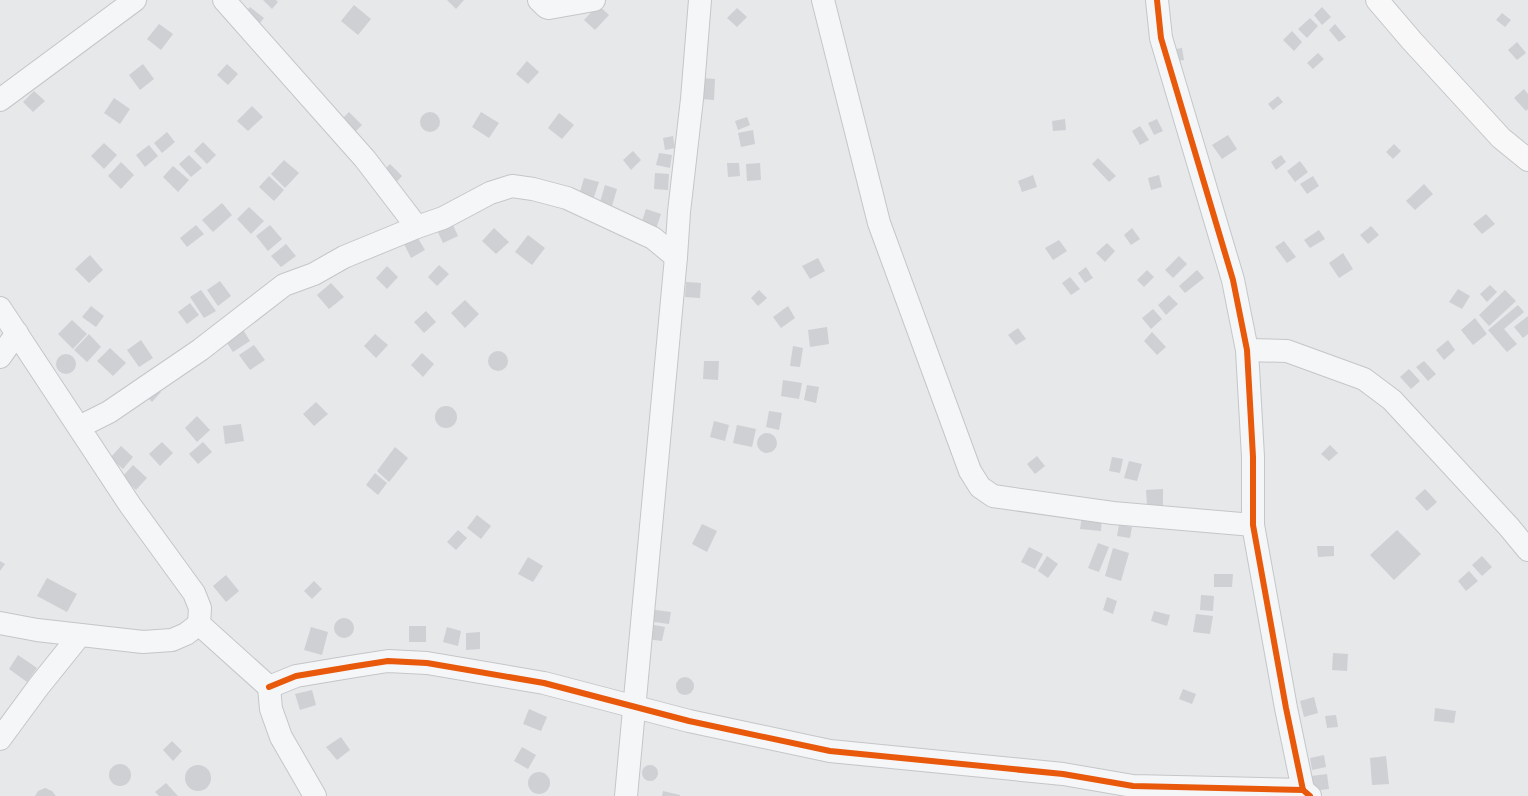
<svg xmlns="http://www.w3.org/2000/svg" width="1528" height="796" font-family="'DejaVu Sans',sans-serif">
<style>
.building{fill:#ced0d3}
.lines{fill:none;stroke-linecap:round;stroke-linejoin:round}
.street-casing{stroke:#c4c6c8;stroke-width:24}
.secondary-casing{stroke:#c4c6c8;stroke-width:24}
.street{stroke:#f5f6f7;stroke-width:22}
.secondary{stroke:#f8f8f8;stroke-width:22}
.cycleway-casing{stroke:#f4f6f9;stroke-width:8}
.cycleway{stroke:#e8590c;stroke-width:6}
</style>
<rect width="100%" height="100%" fill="#e6e8ea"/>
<g class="building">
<polygon points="263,0 276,0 278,2 272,9"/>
<polygon points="447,0 464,0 456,9"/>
<polygon points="354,5 371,19 358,35 341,21"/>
<polygon points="598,5 609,15 595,30 584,20"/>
<polygon points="250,7 264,18 256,28 242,16"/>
<polygon points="1322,7 1331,17 1322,25 1314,15"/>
<polygon points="737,8 747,17 737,27 727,18"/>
<polygon points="1502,13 1511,20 1505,27 1496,20"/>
<polygon points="1310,18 1318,26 1307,38 1298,29"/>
<polygon points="159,24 173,34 161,50 147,39"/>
<polygon points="1335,24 1346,37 1339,42 1329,30"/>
<polygon points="1292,31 1302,42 1294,51 1283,40"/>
<polygon points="1517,42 1526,53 1517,60 1508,50"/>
<polygon points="1182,48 1184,60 1173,62 1171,50"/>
<polygon points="1318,53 1324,59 1313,69 1307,63"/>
<polygon points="527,61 539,72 528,84 516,74"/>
<polygon points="143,64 154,79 140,90 129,75"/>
<polygon points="227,64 238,74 228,85 217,75"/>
<polygon points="702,78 715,79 714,100 701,99"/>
<polygon points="1524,89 1528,94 1528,109 1526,111 1514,98"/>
<polygon points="34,91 45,101 33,112 23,102"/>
<polygon points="1278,96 1283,102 1273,110 1268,104"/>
<polygon points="114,98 130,109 120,124 104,113"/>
<polygon points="252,106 263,117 248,131 237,121"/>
<circle cx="430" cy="122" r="10"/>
<polygon points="349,112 362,125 351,136 338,123"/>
<polygon points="481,112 499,123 489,138 472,127"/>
<polygon points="559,113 574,125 562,139 548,128"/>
<polygon points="747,117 750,125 738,130 735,121"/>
<polygon points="1065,119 1066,130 1053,131 1052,121"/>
<polygon points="1157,119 1163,131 1154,135 1148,123"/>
<polygon points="1140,126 1149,140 1140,145 1132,131"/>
<polygon points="753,130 755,144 741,147 738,133"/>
<polygon points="167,132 175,142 162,153 154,143"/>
<polygon points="1228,135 1237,149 1222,159 1212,145"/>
<polygon points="673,136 675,148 665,150 663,138"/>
<polygon points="203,142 216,155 207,164 194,151"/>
<polygon points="104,143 117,155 104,169 91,156"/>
<polygon points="1394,144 1401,151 1393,159 1386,152"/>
<polygon points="149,145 158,156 145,167 136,155"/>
<polygon points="633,151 641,160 631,170 623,160"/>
<polygon points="659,153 672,155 670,168 656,165"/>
<polygon points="189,155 202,168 191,177 179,164"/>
<polygon points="1281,155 1286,162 1276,170 1271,162"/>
<polygon points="1098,158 1116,176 1109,182 1092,164"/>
<polygon points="284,160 299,173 285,188 271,174"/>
<polygon points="1300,161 1308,172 1295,182 1287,171"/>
<polygon points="121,162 134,175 121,189 108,176"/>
<polygon points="727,163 739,163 740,176 728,177"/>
<polygon points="760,163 761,180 747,181 746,164"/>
<polygon points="390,164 402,176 392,187 379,175"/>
<polygon points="173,166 189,180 178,192 163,177"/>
<polygon points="655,173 669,174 668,190 654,189"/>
<polygon points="1033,175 1037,187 1022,192 1018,181"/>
<polygon points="1159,175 1162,187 1151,190 1148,178"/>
<polygon points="269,176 284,190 274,201 259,187"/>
<polygon points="1313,176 1319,186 1307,194 1300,184"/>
<polygon points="584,178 599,182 592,203 578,199"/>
<polygon points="1424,184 1433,194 1415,210 1406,201"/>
<polygon points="605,185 617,189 612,206 600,202"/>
<polygon points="222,203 232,215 213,232 202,220"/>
<polygon points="249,207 264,221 251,234 237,219"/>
<polygon points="646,209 661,214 654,235 639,230"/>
<polygon points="1486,214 1495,224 1482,234 1473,224"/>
<polygon points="451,221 458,236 443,243 436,228"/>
<polygon points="196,225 204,234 187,247 180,238"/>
<polygon points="270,225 282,239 268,251 256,236"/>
<polygon points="1371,226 1379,235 1368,244 1360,235"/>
<polygon points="494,228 509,242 496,254 482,241"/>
<polygon points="1132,228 1140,239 1131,245 1124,235"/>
<polygon points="1319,230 1325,239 1310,248 1304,240"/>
<polygon points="416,235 425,250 411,258 403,242"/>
<polygon points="528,235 545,248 532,265 515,252"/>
<polygon points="1059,240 1067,251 1053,260 1045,248"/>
<polygon points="1284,241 1296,257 1287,263 1275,247"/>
<polygon points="1107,243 1115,251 1105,262 1096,253"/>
<polygon points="286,244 296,256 281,267 271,256"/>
<polygon points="1343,253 1353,269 1339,278 1329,263"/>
<polygon points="90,255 103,270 89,283 75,269"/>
<polygon points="1179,256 1187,264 1173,278 1165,270"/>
<polygon points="818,258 825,271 810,279 802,266"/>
<polygon points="439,265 449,274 437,286 428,277"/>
<polygon points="387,266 398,277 387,289 376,278"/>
<polygon points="1086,267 1093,278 1085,283 1078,273"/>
<polygon points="1147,270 1154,277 1144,287 1137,280"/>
<polygon points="1197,270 1204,278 1185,293 1179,286"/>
<polygon points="1070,277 1080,289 1071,295 1062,283"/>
<polygon points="220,281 231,296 218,306 207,290"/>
<polygon points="686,282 701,283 700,298 685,297"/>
<polygon points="331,283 344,297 329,309 317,295"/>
<polygon points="1490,285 1497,292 1487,302 1480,294"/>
<polygon points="1458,289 1470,296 1462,309 1449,302"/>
<polygon points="201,290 216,311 204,318 190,297"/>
<polygon points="759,290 767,298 758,306 751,298"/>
<polygon points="1505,290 1516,301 1489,326 1479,315"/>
<polygon points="1169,295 1178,304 1166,315 1158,305"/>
<polygon points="465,300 479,314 465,328 451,313"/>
<polygon points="190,303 199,315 187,324 178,312"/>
<polygon points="1518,305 1524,312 1504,329 1517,344 1507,352 1488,330"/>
<polygon points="91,306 104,316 96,327 82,317"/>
<polygon points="788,306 795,318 781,328 773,317"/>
<polygon points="1153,309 1162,319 1151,329 1142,318"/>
<polygon points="426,311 436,322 424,333 414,322"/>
<polygon points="1528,316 1528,334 1523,338 1514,327"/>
<polygon points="1475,318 1487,334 1473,345 1461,330"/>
<polygon points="72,320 87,334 73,349 58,334"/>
<polygon points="827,327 829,344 810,347 808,330"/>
<polygon points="242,328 250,341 233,352 225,340"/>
<polygon points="1018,328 1026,339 1016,345 1008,335"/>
<polygon points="1152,332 1166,347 1157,355 1144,341"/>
<polygon points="89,334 101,347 87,362 74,350"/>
<polygon points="375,334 388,345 376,358 364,346"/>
<polygon points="141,340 153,358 139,367 127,350"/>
<polygon points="1448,340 1455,350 1444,360 1436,350"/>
<polygon points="254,345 265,360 250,370 239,355"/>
<polygon points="793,346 803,348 800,367 790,366"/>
<polygon points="110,348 126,363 113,376 97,361"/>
<circle cx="498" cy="361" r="10"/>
<polygon points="422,353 434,364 423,377 411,365"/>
<circle cx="66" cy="364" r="10"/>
<polygon points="704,361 719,361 718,380 703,379"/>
<polygon points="1424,361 1436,374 1428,381 1416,367"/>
<polygon points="1409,369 1420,381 1411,389 1400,377"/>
<polygon points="783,380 802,383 799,399 781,396"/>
<polygon points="152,382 161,392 152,402 142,392"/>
<polygon points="807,385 819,387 816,403 804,400"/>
<polygon points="316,402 328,414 314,426 303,414"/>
<circle cx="446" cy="417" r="11"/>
<polygon points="769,411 782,413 779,430 766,427"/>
<polygon points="197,416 210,430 197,442 185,428"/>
<polygon points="714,421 729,425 725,441 710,437"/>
<polygon points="241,424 244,441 225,444 223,426"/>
<polygon points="737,425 756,429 752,447 733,443"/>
<circle cx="767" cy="443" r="10"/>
<polygon points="162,442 173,453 160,466 149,454"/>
<polygon points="203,442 212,452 198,464 189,454"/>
<polygon points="1330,445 1338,453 1329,461 1321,454"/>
<polygon points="121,446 133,457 123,469 110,458"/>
<polygon points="395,447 408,458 389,482 377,471"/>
<polygon points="1037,456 1045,466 1035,474 1027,464"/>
<polygon points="1112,457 1123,459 1120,473 1109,471"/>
<polygon points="1129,461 1142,464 1137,481 1124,478"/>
<polygon points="133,465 147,478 136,490 122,477"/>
<polygon points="375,473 387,483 378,495 366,485"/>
<polygon points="1163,489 1163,505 1147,505 1146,490"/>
<polygon points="1425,489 1437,502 1427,511 1415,498"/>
<polygon points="477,515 491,526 481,539 467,528"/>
<polygon points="1082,516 1102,518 1101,531 1080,529"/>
<polygon points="702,524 717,531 707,552 692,544"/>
<polygon points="1119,525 1132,527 1130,538 1117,536"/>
<polygon points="458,530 467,538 456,550 447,542"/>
<polygon points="1397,530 1421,554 1394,580 1370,555"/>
<polygon points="1098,543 1109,547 1099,572 1088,568"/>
<polygon points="1317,546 1334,546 1334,556 1318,557"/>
<polygon points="1029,547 1043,554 1035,569 1021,562"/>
<polygon points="1113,548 1129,553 1121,581 1105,576"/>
<polygon points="1047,556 1058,564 1048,578 1038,571"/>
<polygon points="1482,556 1492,567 1482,576 1472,565"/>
<polygon points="528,557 543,566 533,582 518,574"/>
<polygon points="0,561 5,564 0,571"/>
<polygon points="1469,571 1478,581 1466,591 1458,581"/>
<polygon points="1214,574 1233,574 1232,587 1214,587"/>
<polygon points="226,575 239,591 226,602 213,586"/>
<polygon points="47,578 77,594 67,612 37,596"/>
<polygon points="314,581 322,589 312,599 304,591"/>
<polygon points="1201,595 1214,596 1213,611 1200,610"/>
<polygon points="1107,597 1117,601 1113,614 1103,610"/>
<polygon points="648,609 671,612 669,624 646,621"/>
<polygon points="1154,611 1170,615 1167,626 1151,621"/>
<polygon points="1196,614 1213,616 1210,634 1193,632"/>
<circle cx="344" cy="628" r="10"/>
<polygon points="649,624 665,627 662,641 646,639"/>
<rect x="409" y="626" width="17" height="16"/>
<polygon points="311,627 328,632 322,655 304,650"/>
<polygon points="447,627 461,631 458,646 443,642"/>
<polygon points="480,632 480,649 466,650 466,633"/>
<polygon points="1333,653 1348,654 1347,671 1332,670"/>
<polygon points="18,655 37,668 27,682 9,669"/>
<circle cx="685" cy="686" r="9"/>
<polygon points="1183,689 1196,694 1192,704 1179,699"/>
<polygon points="312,690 316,705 300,710 295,694"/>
<polygon points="1314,697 1318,713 1304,717 1300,701"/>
<polygon points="1435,708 1456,711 1454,723 1434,721"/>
<polygon points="529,709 547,717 541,731 523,724"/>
<polygon points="1336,715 1338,727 1327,728 1325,716"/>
<polygon points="341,737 350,750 337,760 326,747"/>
<polygon points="172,741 182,751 173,761 163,750"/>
<polygon points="522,747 536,755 528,769 514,761"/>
<polygon points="1324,755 1326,767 1312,770 1310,758"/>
<polygon points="1386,756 1389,784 1372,785 1370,758"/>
<circle cx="120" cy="775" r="11"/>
<circle cx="650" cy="773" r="8"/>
<circle cx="198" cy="778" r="13"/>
<circle cx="539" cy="783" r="11"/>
<polygon points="1327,774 1329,789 1312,791 1311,776"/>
<polygon points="166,783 178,796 159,796 155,792"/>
<polygon points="45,788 52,791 56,796 35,796 38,791"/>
<polygon points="663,791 680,795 680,796 662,796"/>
</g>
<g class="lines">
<defs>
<g id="street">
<polyline points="224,0 365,159 417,227"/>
<polyline points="539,0 546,7 549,8 594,0"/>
<polyline points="823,0 879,223 970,471 980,487 993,496 1113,513 1253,525"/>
<polyline points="1157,0 1161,38 1233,280 1247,350 1253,457 1253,525 1286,708 1303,790 1310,796"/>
<polyline points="0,100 135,0"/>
<polyline points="0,308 130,505 194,593 200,608 199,624"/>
<polyline points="1247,350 1287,351 1364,379 1392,400 1509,527 1528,550"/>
<polyline points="0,357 17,333"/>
<polyline points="79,427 109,412 200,350 284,285 314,274 344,257 417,227 443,218 490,193 512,186 533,189 567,198 653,238 676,257"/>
<polyline points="0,623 37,630 143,642 172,640 186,634 199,624"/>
<polyline points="199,624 269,687 271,709 281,737 315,796"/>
<polyline points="269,687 296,676 356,666 388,661 427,663 544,683 689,721 830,751 1063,774 1133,786 1303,790"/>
<polyline points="0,739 39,686 80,635"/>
<polyline points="626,796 676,257 679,212 692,99 700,0"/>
</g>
<polyline id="secondary" points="1377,0 1412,41 1501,138 1528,160"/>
</defs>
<use href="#street" class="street-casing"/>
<use href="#secondary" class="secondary-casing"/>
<use href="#street" class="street"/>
<use href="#secondary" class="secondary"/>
<defs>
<g id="cycleway">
<polyline points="1157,0 1161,38 1233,280 1247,350 1253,457 1253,525 1286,708 1303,790 1310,796"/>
<polyline points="269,687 296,676 356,666 388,661 427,663 544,683 689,721 830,751 1063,774 1133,786 1303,790"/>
</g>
</defs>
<use href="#cycleway" class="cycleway-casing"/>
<use href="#cycleway" class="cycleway"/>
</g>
</svg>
